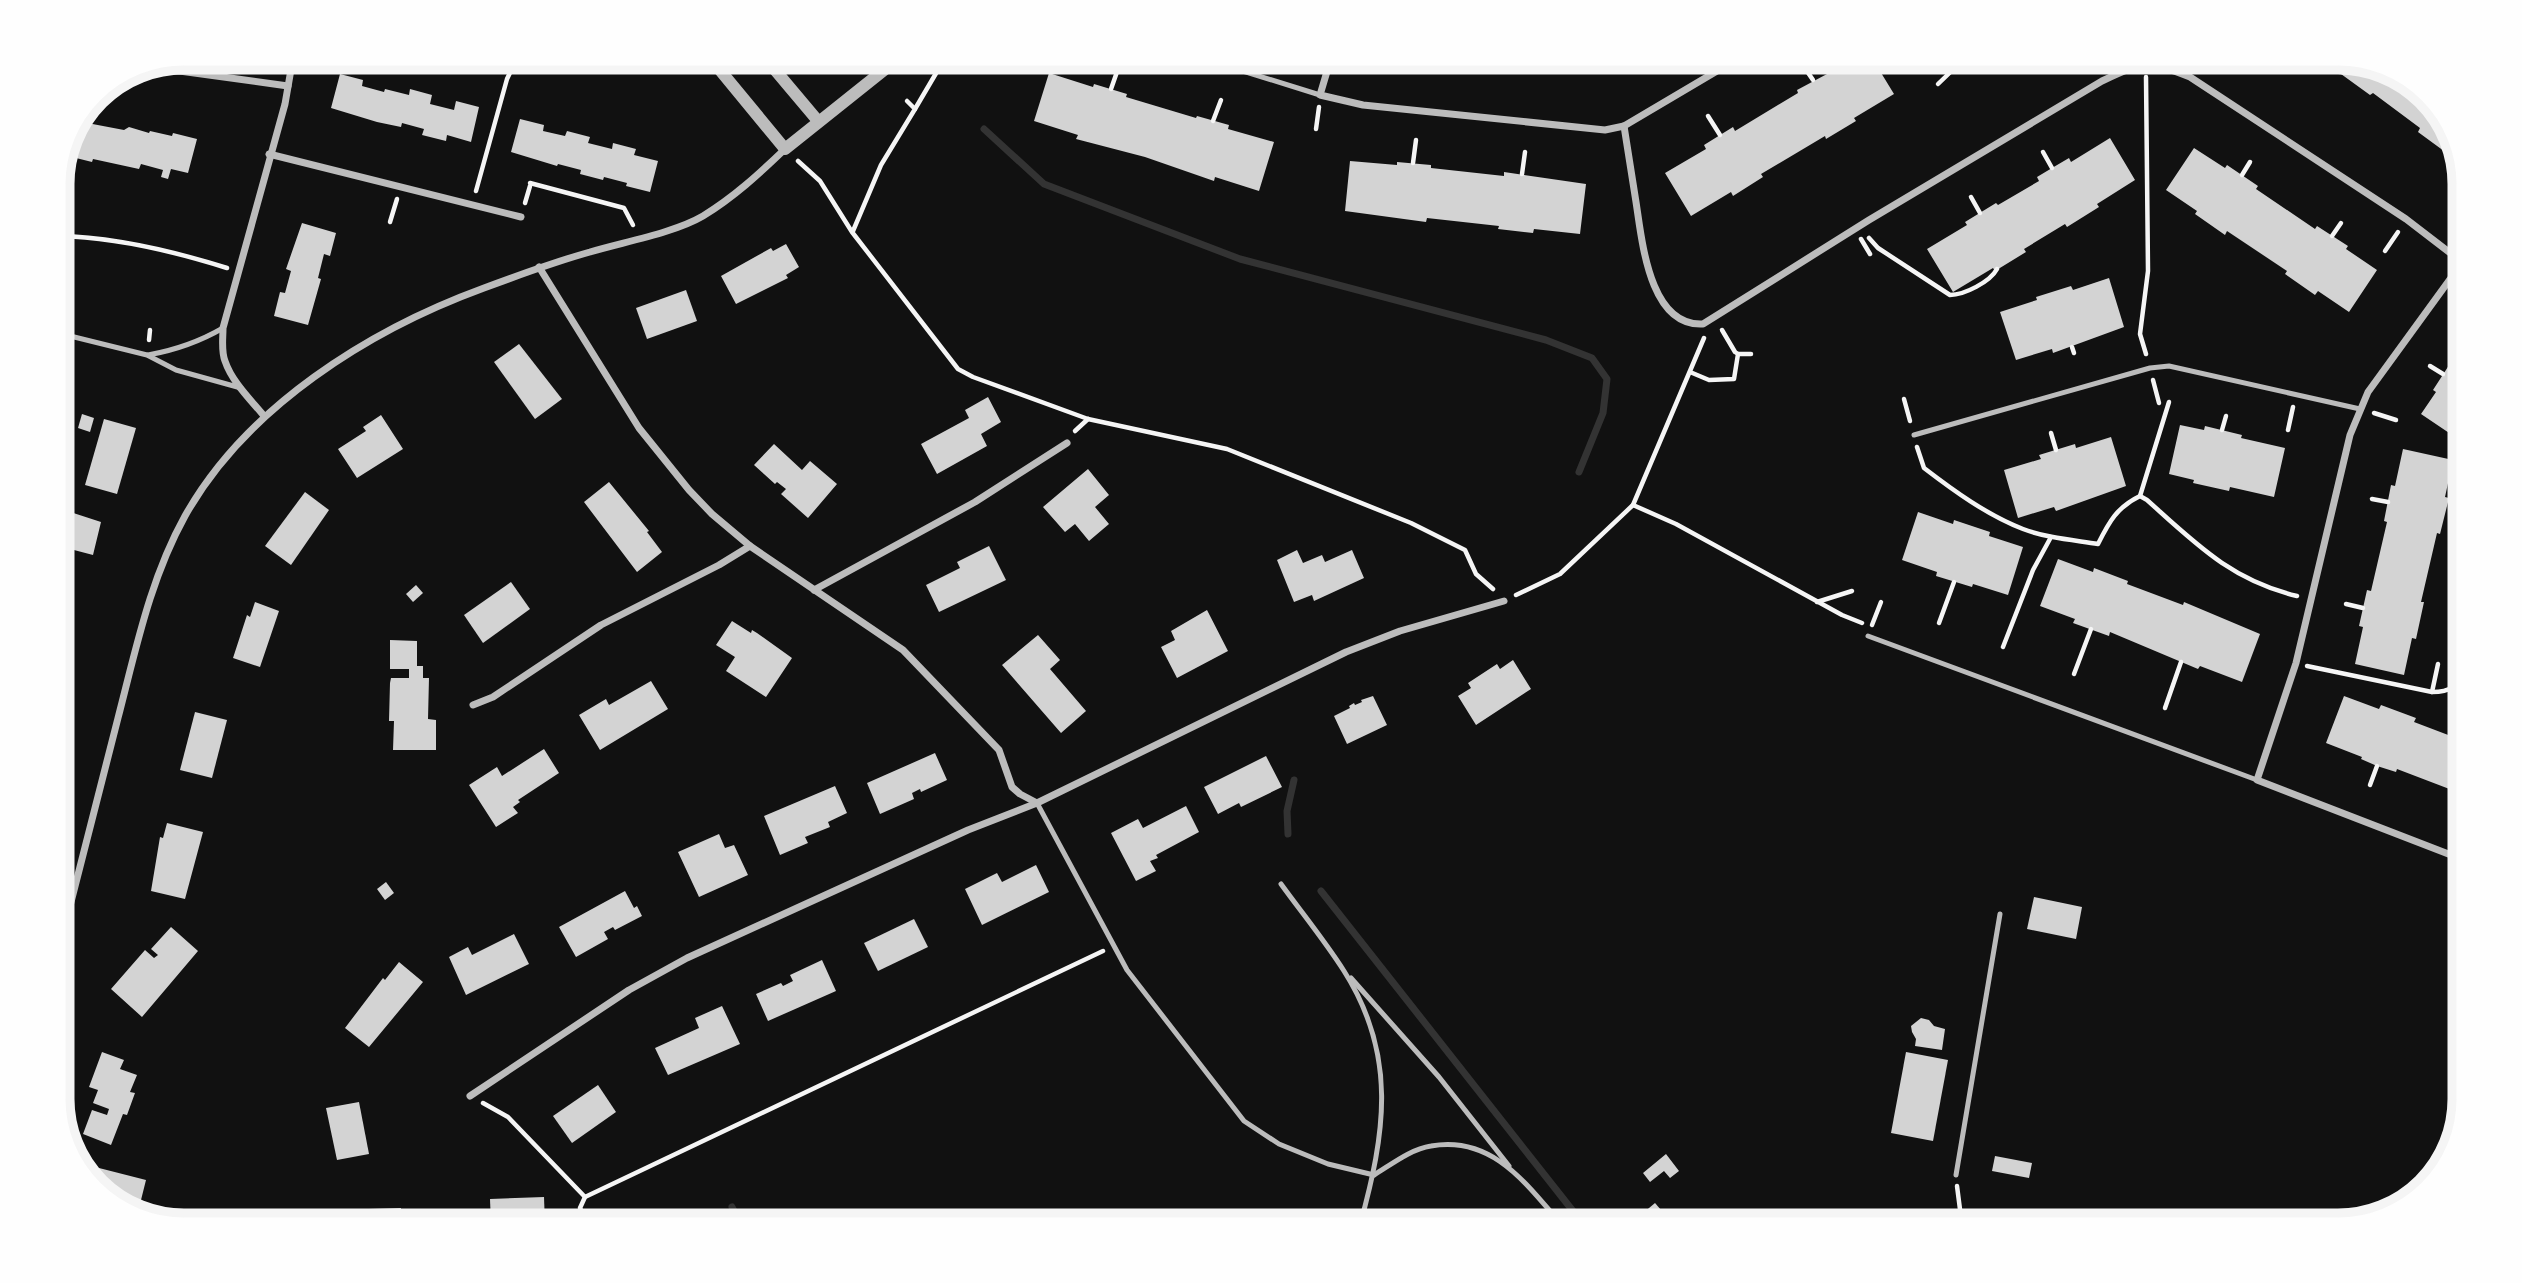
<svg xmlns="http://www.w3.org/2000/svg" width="2522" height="1283" font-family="'Open Sans',sans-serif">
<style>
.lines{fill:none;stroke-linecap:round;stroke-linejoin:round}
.stream{stroke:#333;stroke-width:7}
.building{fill:#d3d3d3}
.path{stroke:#f5f5f5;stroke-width:4.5}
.service{stroke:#bcbcbc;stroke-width:5}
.minor{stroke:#bcbcbc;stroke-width:7}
.tertiary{stroke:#bcbcbc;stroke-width:12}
.rim{fill:none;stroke:#f5f5f5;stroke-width:9}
</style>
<rect width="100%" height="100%" fill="#111"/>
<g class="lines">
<g class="stream">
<polyline points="984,129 1044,184 1240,259 1546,340 1592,358 1607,379 1603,413 1579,472"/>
<polyline points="1288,834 1287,811 1294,780"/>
<polyline points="1321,891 1584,1225"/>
<polyline points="732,1207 741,1225"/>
</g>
</g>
<g class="building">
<polygon points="1857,58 1872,58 1894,94 1854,118 1856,121 1826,139 1825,136 1761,174 1763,177 1733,196 1731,192 1691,216 1665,173 1706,149 1704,145 1733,127 1735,131 1798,93 1797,90"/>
<polygon points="2326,58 2338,58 2393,71 2443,114 2457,156 2450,151 2448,154 2418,132 2420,128 2373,93 2370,95 2341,74 2344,70"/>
<polygon points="1049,73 1093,87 1094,84 1127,94 1126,97 1196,118 1197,116 1229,125 1228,129 1274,142 1259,191 1215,177 1214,181 1145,157 1076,139 1078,135 1034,121"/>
<polygon points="340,74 363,80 362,86 384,92 385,89 409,95 410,89 432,95 430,104 454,110 456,101 479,107 471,142 447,135 446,141 422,135 424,129 402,123 401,127 377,122 331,108"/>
<polygon points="520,119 544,125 543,131 565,136 567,131 590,137 588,143 612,149 613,143 636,149 634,155 658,161 650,192 626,186 627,183 604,177 603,180 580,174 581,170 558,164 557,166 511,152"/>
<polygon points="82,122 124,130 129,127 149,133 150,131 172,136 173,133 197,139 188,173 171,169 168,179 161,177 163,170 141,164 139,169 93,159 92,162 76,158 73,168 66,167 68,161 65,160"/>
<polygon points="2110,138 2135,180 2097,204 2099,207 2067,227 2065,224 2024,249 2026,252 1995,271 1993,268 1953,292 1927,249 1967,225 1965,222 1996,203 1998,205 2039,181 2037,177 2052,168 2069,158 2071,162"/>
<polygon points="2194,148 2225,168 2227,165 2258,186 2256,189 2315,229 2317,226 2348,246 2346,249 2377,270 2349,312 2318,291 2315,295 2285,274 2287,271 2227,231 2225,235 2195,214 2197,211 2166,190"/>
<polygon points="1350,161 1397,165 1397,162 1431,165 1431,168 1504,176 1504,172 1586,184 1580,234 1534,229 1533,233 1498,229 1499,226 1427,218 1426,222 1345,211"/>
<polygon points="302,223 336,233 330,256 324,254 318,278 321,279 308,325 274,316 280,292 285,293 291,271 286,269"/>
<polygon points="786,244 799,267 786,275 788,278 736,304 721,276 771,248 773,251"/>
<polygon points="2109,278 2124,327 2053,353 2052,349 2016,360 2000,312 2037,300 2036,297 2071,286 2073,290"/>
<polygon points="686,290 697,321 647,339 636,308"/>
<polygon points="519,344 562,399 535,419 494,362"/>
<polygon points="2464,351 2464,443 2421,414 2436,392 2433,390 2453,359 2457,362"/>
<polygon points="988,397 1001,422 981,434 987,446 937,474 921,444 969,418 965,410"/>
<polygon points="82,414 94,418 90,432 78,428"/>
<polygon points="381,415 403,449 357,478 338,449 366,431 363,427"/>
<polygon points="104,419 136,428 117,494 85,485"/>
<polygon points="2180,425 2204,430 2205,426 2242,435 2241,438 2285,448 2274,497 2230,487 2229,491 2193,483 2194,480 2169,474"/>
<polygon points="2111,437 2126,486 2056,511 2054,507 2018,518 2004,470 2041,459 2039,455 2075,444 2076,448"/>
<polygon points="774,444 802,470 810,461 837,484 808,518 781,494 786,489 777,482 775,484 754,465"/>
<polygon points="2403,449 2453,460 2445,497 2449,498 2440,534 2437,533 2421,602 2424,602 2416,639 2412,638 2404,675 2355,664 2363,627 2359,626 2367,590 2371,591 2387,522 2384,521 2391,485 2395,486"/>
<polygon points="1088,469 1109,495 1095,507 1109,524 1089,541 1075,524 1065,532 1043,507"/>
<polygon points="609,482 649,531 647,532 662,552 637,572 584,502"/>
<polygon points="305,492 329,510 291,565 265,546"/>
<polygon points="58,508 101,522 93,555 74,550 63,592 58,591"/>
<polygon points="1918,512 1953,524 1954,520 1990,532 1989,536 2023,547 2008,595 1973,584 1972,587 1936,576 1937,572 1902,560"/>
<polygon points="989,546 1006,580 939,612 926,585 960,568 957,562"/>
<polygon points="1297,550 1303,563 1322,555 1325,562 1352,550 1364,578 1314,601 1312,595 1294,602 1277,560"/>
<polygon points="2058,559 2093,572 2094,568 2128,581 2127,584 2183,605 2184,602 2260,634 2242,682 2200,666 2198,669 2110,632 2109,636 2073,623 2075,619 2040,606"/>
<polygon points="511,582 530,609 483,643 464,615"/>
<polygon points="416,585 423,593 413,602 406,594"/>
<polygon points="255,602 279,611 260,667 233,658 247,615 250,617"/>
<polygon points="1207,610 1228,651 1177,678 1161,647 1175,640 1171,631"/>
<polygon points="732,621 751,633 752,630 757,633 792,658 766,697 726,671 735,657 716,645"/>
<polygon points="58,624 66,626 59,651 58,651"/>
<polygon points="1038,635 1060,660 1050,669 1086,711 1061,733 1002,665"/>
<polygon points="390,640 417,641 417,666 423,666 423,678 429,678 428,719 436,720 436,750 393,750 394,721 389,721 390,683 391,678 409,678 409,669 390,669"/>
<polygon points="1513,660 1531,689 1476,725 1458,696 1471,688 1468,683 1497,664 1500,669"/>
<polygon points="651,681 668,709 600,750 579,715 606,699 609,705"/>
<polygon points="1373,696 1387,725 1347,744 1334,716 1350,708 1349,706 1354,703 1355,705 1362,702 1361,700"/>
<polygon points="2344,696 2379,709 2381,705 2416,718 2414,722 2464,741 2464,799 2451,794 2452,790 2397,769 2396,772 2377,766 2361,759 2362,757 2326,743"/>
<polygon points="195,712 227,720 212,778 180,770"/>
<polygon points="544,749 559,773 518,800 520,802 513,807 518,813 496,827 469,785 497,767 502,776"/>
<polygon points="935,753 947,780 921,792 920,789 912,793 914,799 880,814 867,783"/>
<polygon points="1266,756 1282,787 1241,807 1239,803 1218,814 1204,787"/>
<polygon points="835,786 847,813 828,822 830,827 805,837 808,843 780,855 764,816"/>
<polygon points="1186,806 1199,832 1156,855 1158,858 1150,861 1156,871 1136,881 1111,833 1138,819 1143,828"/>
<polygon points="167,823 203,832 185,899 151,891 160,837 163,838"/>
<polygon points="719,834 725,848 734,845 748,875 699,897 678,852"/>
<polygon points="1036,865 1049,892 982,925 965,889 997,873 1002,882"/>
<polygon points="386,882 394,893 385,900 377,889"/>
<polygon points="625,891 634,908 637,906 642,916 615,930 613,927 604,932 608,939 576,957 559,927"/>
<polygon points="2034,897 2082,907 2076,939 2027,929"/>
<polygon points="914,919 928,947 878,971 864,943"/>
<polygon points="171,927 198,951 142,1017 111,989 145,950 154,958 158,955 151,949"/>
<polygon points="514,934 529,964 466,995 449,957 468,947 472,955"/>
<polygon points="822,960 836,991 768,1021 756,994 781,983 783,986 793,981 790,975"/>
<polygon points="399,962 423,982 369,1047 345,1028 383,978 385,980"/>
<polygon points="722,1006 740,1044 668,1075 655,1048 699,1028 695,1018"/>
<polygon points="1921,1018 1929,1020 1934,1026 1945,1029 1942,1050 1915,1046 1916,1039 1912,1032 1911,1026"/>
<polygon points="102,1052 124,1060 120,1069 137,1075 130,1092 135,1093 127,1115 123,1114 111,1145 83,1134 92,1110 107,1115 109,1109 93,1103 98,1090 89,1087"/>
<polygon points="1906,1052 1948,1060 1933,1141 1891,1133"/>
<polygon points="598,1085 616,1112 572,1143 553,1116"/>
<polygon points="359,1102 369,1154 337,1160 326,1108"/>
<polygon points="1666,1154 1679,1171 1670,1178 1664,1171 1650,1182 1643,1173"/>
<polygon points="1995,1156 2032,1163 2029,1178 1992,1171"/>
<polygon points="99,1168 146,1180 139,1208 118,1203 96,1183"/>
<polygon points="544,1197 545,1225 491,1225 490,1199"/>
<polygon points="1655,1203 1674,1225 1629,1225"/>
<polygon points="401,1208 401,1219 451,1217 451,1225 369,1225 369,1209"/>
</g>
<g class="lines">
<g class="path">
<polyline points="1800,61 1813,80"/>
<polyline points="1938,84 1965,58"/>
<polyline points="1111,89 1118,69"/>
<polyline points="915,109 945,58"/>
<polyline points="1708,116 1720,135"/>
<polyline points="1213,121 1221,100"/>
<polyline points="1316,129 1319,107"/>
<polyline points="2043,152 2052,168"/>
<polyline points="798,161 820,181 852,232 958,369 973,377 1088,419 1227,449 1411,523 1465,550 1476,574 1493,589"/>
<polyline points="1413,163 1416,140"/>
<polyline points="1522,174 1525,152"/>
<polyline points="2242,175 2250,162"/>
<polyline points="530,183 624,208 633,225"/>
<polyline points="476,191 507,79 517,58"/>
<polyline points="1971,197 1980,213"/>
<polyline points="525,203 530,186"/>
<polyline points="390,222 397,199"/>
<polyline points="853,231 881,165 915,109 907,101"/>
<path d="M 58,236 C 115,237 173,251 227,268"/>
<polyline points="2332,236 2341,223"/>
<path d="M 1869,238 L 1878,248 L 1950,295 C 1964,295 1990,282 1997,269"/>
<polyline points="1861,239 1870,254"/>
<polyline points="2385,251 2398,232"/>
<polyline points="149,340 150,330"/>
<polyline points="2072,347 2074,353"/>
<polyline points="1738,354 1751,354"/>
<polyline points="2146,354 2140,334 2148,271 2146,77"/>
<polyline points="2430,366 2443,374"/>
<polyline points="1690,372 1709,380 1734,379 1738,354 1735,352 1722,330"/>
<polyline points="2153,380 2159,403"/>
<polyline points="1904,399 1910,421"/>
<polyline points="2374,413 2396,420"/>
<polyline points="2222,430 2226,416"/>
<polyline points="2288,430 2293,407"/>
<polyline points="1075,431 1088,419"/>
<polyline points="2051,433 2056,450"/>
<path d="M 1917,447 L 1924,468 C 1954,491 1987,515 2023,529 C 2047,538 2073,540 2098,544 C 2109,522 2117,507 2140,496 L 2147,500 C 2196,544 2231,580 2297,596"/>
<polyline points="2140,496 2169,402"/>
<polyline points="2372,499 2388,502"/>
<polyline points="1633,505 1676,524 1842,615 1862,623"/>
<polyline points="1516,595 1560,574 1633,505 1704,338"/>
<polyline points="1817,602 1852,591"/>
<polyline points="2346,604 2363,608"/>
<polyline points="1939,623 1954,582"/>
<polyline points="1872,625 1881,602"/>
<polyline points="2003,647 2033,570 2051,537"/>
<path d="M 2307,666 L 2432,692 C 2450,692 2458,687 2464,670"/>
<polyline points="2074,674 2091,629"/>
<polyline points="2432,692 2438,664"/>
<polyline points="2165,708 2181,662"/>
<polyline points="2370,785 2377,766"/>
<polyline points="2461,819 2464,811"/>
<polyline points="483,1103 508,1117 585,1197"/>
<polyline points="1957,1186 1962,1225"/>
<polyline points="589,1225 580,1208 585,1197 1103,951"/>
</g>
<g class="service">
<polyline points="1201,58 1320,95"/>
<polyline points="58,333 147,355 176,370 241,388"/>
<path d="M 148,355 C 176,350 199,342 223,328"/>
<polyline points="1914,435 2150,368 2169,366 2360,409"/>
<polyline points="1868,636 2257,780"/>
<polyline points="1037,803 1127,970 1244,1121 1279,1144 1328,1164 1374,1175"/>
<path d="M 1281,884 C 1302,913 1325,941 1344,971 C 1398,1056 1385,1134 1360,1225"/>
<polyline points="1351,978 1439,1077 1509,1166"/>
<path d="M 1374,1175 C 1392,1164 1411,1149 1431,1146 C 1493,1135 1527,1185 1562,1225"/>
<polyline points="1956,1175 2000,914"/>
</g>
<g class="minor">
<polyline points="492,58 496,59"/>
<polyline points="1331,58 1320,95 1363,105 1605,130 1624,126 1739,58"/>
<polyline points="143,66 288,86"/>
<path d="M 1624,126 C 1628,151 1632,177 1636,202 C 1642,240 1649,327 1703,324 L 1869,220 L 2102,81 C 2142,62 2148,60 2190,77 L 2406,219 L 2462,262"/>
<polyline points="269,154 521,217"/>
<polyline points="2464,260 2368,392 2350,435 2296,663 2257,780 2464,860"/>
<polyline points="539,267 639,428 689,490 712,514 750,546 903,650 999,750 1012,787 1020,794 1037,803"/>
<path d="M 264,416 C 251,400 232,382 225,361 C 221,351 223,339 223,328 L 285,104 L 293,58"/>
<polyline points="814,590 975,502 1067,443"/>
<polyline points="473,705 493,697 601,625 719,565 750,546"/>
<path d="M 58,953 C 78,874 98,796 118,718 C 136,649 150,579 185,516 C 246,407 369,330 484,288 C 519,275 554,262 590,252 C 623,242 674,233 703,216 C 734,197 759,174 785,149"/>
<polyline points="470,1096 629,990 687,958 968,830 1037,803 1346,652 1400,631 1504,601"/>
</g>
<g class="tertiary">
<polyline points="710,58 785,149 899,58"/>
<polyline points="765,58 818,121"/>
</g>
</g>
<path d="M0 0H2522V1283H0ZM184 70H2338A114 114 0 0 1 2452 184V1099A114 114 0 0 1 2338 1213H184A114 114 0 0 1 70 1099V184A114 114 0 0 1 184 70Z" fill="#fefefe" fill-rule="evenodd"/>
<path class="rim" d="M184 70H2338A114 114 0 0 1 2452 184V1099A114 114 0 0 1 2338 1213H184A114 114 0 0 1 70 1099V184A114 114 0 0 1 184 70Z"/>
</svg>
